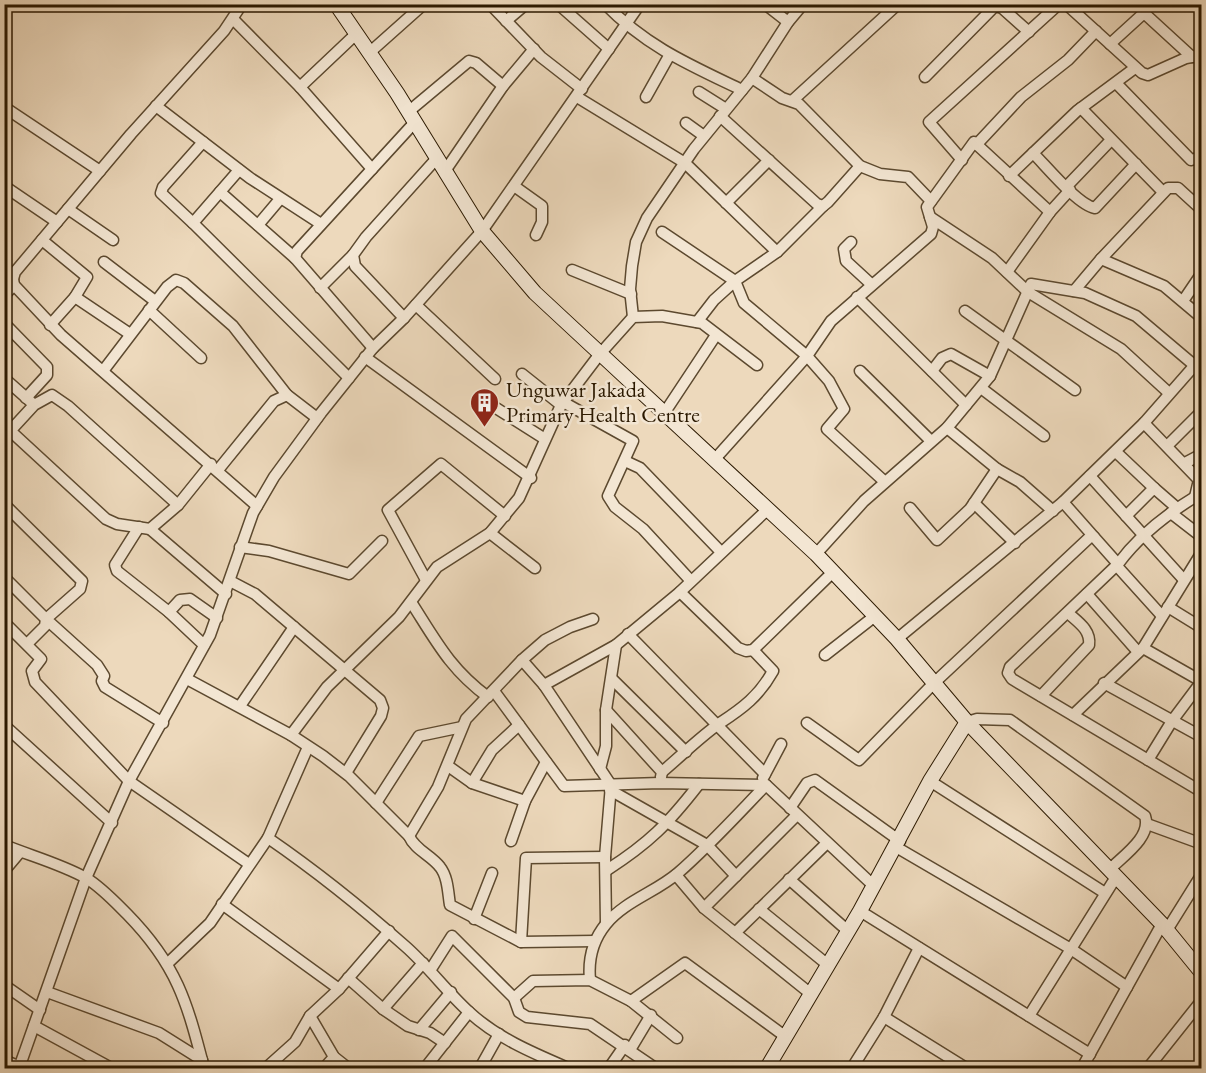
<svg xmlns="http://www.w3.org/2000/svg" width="1206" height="1073" font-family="'EB Garamond',serif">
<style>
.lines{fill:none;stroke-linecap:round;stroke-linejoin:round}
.street-casing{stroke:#5c492f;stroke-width:13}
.secondary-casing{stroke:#2b1900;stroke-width:16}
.street{stroke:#f3e6d3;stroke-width:10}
.secondary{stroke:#f3e6d3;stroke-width:14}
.labels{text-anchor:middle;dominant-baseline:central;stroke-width:5;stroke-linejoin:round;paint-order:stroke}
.poi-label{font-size:22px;fill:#2b1900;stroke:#f3e6d3;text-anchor:start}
</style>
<rect width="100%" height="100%" fill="#edd9bc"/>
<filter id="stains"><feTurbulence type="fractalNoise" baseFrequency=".00333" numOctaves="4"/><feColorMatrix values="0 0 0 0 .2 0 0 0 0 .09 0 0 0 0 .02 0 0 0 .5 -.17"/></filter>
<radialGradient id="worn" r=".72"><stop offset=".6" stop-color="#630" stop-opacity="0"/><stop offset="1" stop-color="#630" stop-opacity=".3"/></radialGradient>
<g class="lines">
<defs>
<g id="street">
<polyline points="490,4 541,57 582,89"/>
<polyline points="558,4 609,49"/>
<path d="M 605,4 C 647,47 690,65 742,90"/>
<polyline points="765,4 788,22"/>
<polyline points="1066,4 1142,73 1148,75 1186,58 1202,55"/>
<polyline points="233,19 300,87 372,169"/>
<polyline points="506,21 526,4"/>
<polyline points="1110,44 1144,13 1192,57"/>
<polyline points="369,53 424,4"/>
<polyline points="925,77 995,6 1002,8 1029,32"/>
<polyline points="752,78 782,98 799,104 860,166 880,174 908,177 931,201"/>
<polyline points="1116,83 1191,160 1202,157"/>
<polyline points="300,87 356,34"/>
<polyline points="699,92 726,109"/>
<polyline points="577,97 685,163 777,252 735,281 744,303 807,356 829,381 844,409 827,429 885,482"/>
<polyline points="646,97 669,56"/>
<polyline points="792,101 898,4"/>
<polyline points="156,106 250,178 321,224"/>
<polyline points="4,107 100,171"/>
<polyline points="1081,108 1163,192"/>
<polyline points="408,112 469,61 476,63 503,86"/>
<polyline points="720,116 817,204 823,206 828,202 860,166"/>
<polyline points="686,123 704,136"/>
<polyline points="978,143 1021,97 1068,60 1096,31"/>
<path d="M 1033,153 C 1047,167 1078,205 1095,208 L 1136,164"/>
<polyline points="962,160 929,122 1059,4"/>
<polyline points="239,170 193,223 349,378"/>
<polyline points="445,171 503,86 534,49"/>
<polyline points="1009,176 1077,111 1135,68"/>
<polyline points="4,186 57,222"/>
<polyline points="514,186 542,206 542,222 536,235"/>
<polyline points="1067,186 1111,140"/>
<polyline points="220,192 295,258 373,348"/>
<polyline points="726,203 769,160"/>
<polyline points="68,209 113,240"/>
<polyline points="930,217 992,258 1028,292 1121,349 1169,393"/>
<polyline points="193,223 161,193 163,187 203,142"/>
<polyline points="258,225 280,199"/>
<polyline points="662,232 735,281 714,300 697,322"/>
<polyline points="42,240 87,277 75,297"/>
<polyline points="851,242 844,249 846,261 871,284"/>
<polyline points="777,252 823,206"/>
<polyline points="295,258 297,251 415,122"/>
<polyline points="1101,259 1168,188 1178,188 1202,210"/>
<polyline points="104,262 155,301"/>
<polyline points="572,270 631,294"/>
<polyline points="1007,272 1050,212 1070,190"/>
<polyline points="4,274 13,279 14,285 61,335 257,506"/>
<polyline points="13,279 15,272 131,134 224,31 242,4"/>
<polyline points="320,288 353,255"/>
<polyline points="1074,291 1101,259 1164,286 1202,318"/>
<polyline points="4,296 14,285"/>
<polyline points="857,297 966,405"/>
<polyline points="1183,301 1202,273"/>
<polyline points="416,305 495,379"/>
<polyline points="149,310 201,358"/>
<polyline points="965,311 1075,390"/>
<polyline points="633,317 630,289 632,266 636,242 647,218 694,149 752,78 788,22 803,4"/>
<polyline points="404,318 355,266 353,255 366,237 437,158"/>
<polyline points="4,323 47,367 47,375 26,398"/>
<polyline points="50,325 75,297 130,334"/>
<polyline points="365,357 531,478"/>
<polyline points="103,371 167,287 176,280 184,283 233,326 287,395"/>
<polyline points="860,371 931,441"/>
<polyline points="932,371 942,358 951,354 990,376"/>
<polyline points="522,374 561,405"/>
<polyline points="4,378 31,402"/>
<polyline points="981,388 1044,436"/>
<polyline points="563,402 633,441 608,496 615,507 643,529 691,581"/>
<polyline points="496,408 545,439"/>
<polyline points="665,412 716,335"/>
<polyline points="1144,423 1199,480 1195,497"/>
<polyline points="4,425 106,519 117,524 150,529 178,505 211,464"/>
<polyline points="947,428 997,469 1020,482 1053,511"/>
<polyline points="11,430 34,405 52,395 68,406 178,505"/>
<polyline points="1167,446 1202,411"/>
<polyline points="1116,452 1154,488"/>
<polyline points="715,459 807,356 831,321 931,234 933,227 927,207 974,142 1050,212"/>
<polyline points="625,461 640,468 721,552"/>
<polyline points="1185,463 1202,454"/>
<polyline points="218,470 274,401 287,395 317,418"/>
<polyline points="1090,476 1184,580"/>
<path d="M 1202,498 L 1195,497 C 1167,514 1138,537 1118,564 L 1010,667 L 1008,673 L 1012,679 L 1202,792"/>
<polyline points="1063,502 1094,537"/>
<polyline points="974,503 1015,543"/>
<polyline points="4,504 82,581 80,589 46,619 97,665 104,676 102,681 105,687 163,723"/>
<polyline points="910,508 937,540 970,509 997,469"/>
<polyline points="1171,513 1202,537"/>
<polyline points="1126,516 1154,488 1177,508"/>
<polyline points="139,527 115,565 117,571 169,612 204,645"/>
<polyline points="150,529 226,594"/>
<polyline points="490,533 535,568"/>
<polyline points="240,547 269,551 349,574 382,541"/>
<polyline points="816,554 864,501 947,428 990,376 1031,284 1085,293 1136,316 1194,365"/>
<polyline points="1116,565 1162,616"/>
<polyline points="4,577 46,619 45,626 27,644"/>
<polyline points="426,580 388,510 441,464 505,516"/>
<polyline points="230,581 255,594 380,700 383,708 381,716 346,773"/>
<polyline points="680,592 738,648 746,651 753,650 833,572"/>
<polyline points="1087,594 1138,652"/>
<path d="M 411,602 C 436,641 450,669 488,697"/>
<polyline points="1168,607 1202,628"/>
<polyline points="169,612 180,600 190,599 217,618"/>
<polyline points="4,622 41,659 32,671 35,682 129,781 249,864"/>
<polyline points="628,634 765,774"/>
<polyline points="897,639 1063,502 1144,423 1202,357"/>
<polyline points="1143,648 1201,681"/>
<polyline points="825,655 875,616"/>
<polyline points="522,660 544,685 611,785 605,857 606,923"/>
<path d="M 187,679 L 291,735 L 323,756 L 349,776 L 409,836 C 415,850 431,855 440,867 C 448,877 448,893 450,905 L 521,942 L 595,941"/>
<polyline points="612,679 686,752"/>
<polyline points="1104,683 1202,737"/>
<polyline points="544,685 616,645 680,592 768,509"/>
<polyline points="494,691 564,786 660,783 766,785 874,886"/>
<path d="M 1041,696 L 1089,645 C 1091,630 1078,622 1068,613"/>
<polyline points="240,706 294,627"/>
<polyline points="606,710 662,772 661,777"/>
<polyline points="1073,715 1143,648 1202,552"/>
<path d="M 967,722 L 977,719 L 1010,720 L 1145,816 C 1152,837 1123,856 1109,870"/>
<polyline points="807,723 859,760 934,683 1090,537 1094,537 1118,564"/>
<polyline points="4,725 112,823"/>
<polyline points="291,735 327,687 399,617 437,567 490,533 519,498 561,405 599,355 633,317 662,316 702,323 757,365"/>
<polyline points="1148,760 1172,721 1202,681"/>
<polyline points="448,766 472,783 525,801"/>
<polyline points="600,769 606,746 606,710 616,645"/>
<path d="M 662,772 C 681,756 700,737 720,723 C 743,708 759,696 773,671 L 753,650"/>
<polyline points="763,778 781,744"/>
<polyline points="930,781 1105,893"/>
<polyline points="472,783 492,750 519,725"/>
<polyline points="610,790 707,845 736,876"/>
<polyline points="376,803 419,736 462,727"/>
<polyline points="790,808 807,783 815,780 900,841"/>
<polyline points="1147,824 1202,844"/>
<polyline points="409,836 438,787 466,719 522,660 545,640 570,627 593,619"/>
<path d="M 268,838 C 316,871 361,907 405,946 C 428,966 446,991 469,1012 C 497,1038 533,1053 568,1068"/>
<polyline points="511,841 525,801 546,762"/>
<path d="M 4,845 C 31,856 61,864 86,878 C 101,887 115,902 127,914 C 177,965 187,1002 204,1068"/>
<polyline points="896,847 1071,949 1127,987"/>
<path d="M 607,870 C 649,843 668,824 699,784"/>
<polyline points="4,871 20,852"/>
<polyline points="676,875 704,908 811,994"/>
<polyline points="789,879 848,931"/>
<polyline points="222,904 339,989"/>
<polyline points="704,908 797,815"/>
<polyline points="759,909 828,965"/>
<polyline points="860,911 1090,1054"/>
<polyline points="474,919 492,873"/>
<polyline points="1167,930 1202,874"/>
<polyline points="735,933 827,843"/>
<polyline points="521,942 526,858 605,857"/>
<polyline points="168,963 210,923 268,838 308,747"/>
<polyline points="431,969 452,936 514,998 519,1012 527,1017 590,1024 655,1068"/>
<polyline points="348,978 383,1009 423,963"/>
<path d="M 590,980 C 588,959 592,941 606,924 C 625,901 656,892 678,873 C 709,846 737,815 766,785"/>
<polyline points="4,985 40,1010"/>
<polyline points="47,992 159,1033 202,1060"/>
<polyline points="514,998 533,981 590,980 631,1001 677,1038"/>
<polyline points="631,1001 685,963 786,1037"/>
<polyline points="383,1009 408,1026 430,1033 445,1043"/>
<polyline points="310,1016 334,1057 348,1068"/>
<polyline points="1029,1016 1116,877"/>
<polyline points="884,1017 966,1068"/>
<polyline points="34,1026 111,1068"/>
<polyline points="419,1030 451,992"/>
<polyline points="630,1050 651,1015"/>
<polyline points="4,1060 20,1067"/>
<polyline points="19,1068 86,878 129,781 210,635 253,513 274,477 321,413 373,348 404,318 482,231 640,4"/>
<polyline points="266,1068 295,1042 310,1016 339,989 389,931"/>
<polyline points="324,1068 334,1057"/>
<polyline points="425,1068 469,1012"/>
<polyline points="480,1068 499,1034"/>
<polyline points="609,1068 625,1045"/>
<polyline points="852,1068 884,1017 919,948"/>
<polyline points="1082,1068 1162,924"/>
<polyline points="1148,1068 1202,1000"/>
</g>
<g id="secondary">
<polyline points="336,4 397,93 482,231 535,293 816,554 897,639 967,722 1162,924 1202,973"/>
<polyline points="767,1068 860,911 930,781 967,722"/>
</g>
</defs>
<use href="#street" class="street-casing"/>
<use href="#secondary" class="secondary-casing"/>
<use href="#street" class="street"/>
<use href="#secondary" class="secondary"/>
</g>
<defs>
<symbol id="building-pin" viewBox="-11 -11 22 30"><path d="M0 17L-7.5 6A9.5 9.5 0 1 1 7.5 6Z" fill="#8f2418" stroke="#f3e6d3"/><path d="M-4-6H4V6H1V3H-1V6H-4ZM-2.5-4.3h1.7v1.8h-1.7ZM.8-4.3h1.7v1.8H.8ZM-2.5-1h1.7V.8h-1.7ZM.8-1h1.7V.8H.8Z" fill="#fff"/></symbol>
</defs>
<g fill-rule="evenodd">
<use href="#building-pin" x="468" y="386" width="33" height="45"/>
</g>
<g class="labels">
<g class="poi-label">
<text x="506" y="389">Unguwar Jakada<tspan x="506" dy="25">Primary Health Centre</tspan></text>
</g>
</g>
<rect width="1206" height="1073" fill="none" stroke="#edd9bc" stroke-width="24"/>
<rect x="6" y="6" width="1194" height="1061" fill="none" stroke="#2b1900" stroke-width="3"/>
<rect x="12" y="12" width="1182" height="1049" fill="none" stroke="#2b1900" stroke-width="1.5"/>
<rect width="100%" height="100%" filter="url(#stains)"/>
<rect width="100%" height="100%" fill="url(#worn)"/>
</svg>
